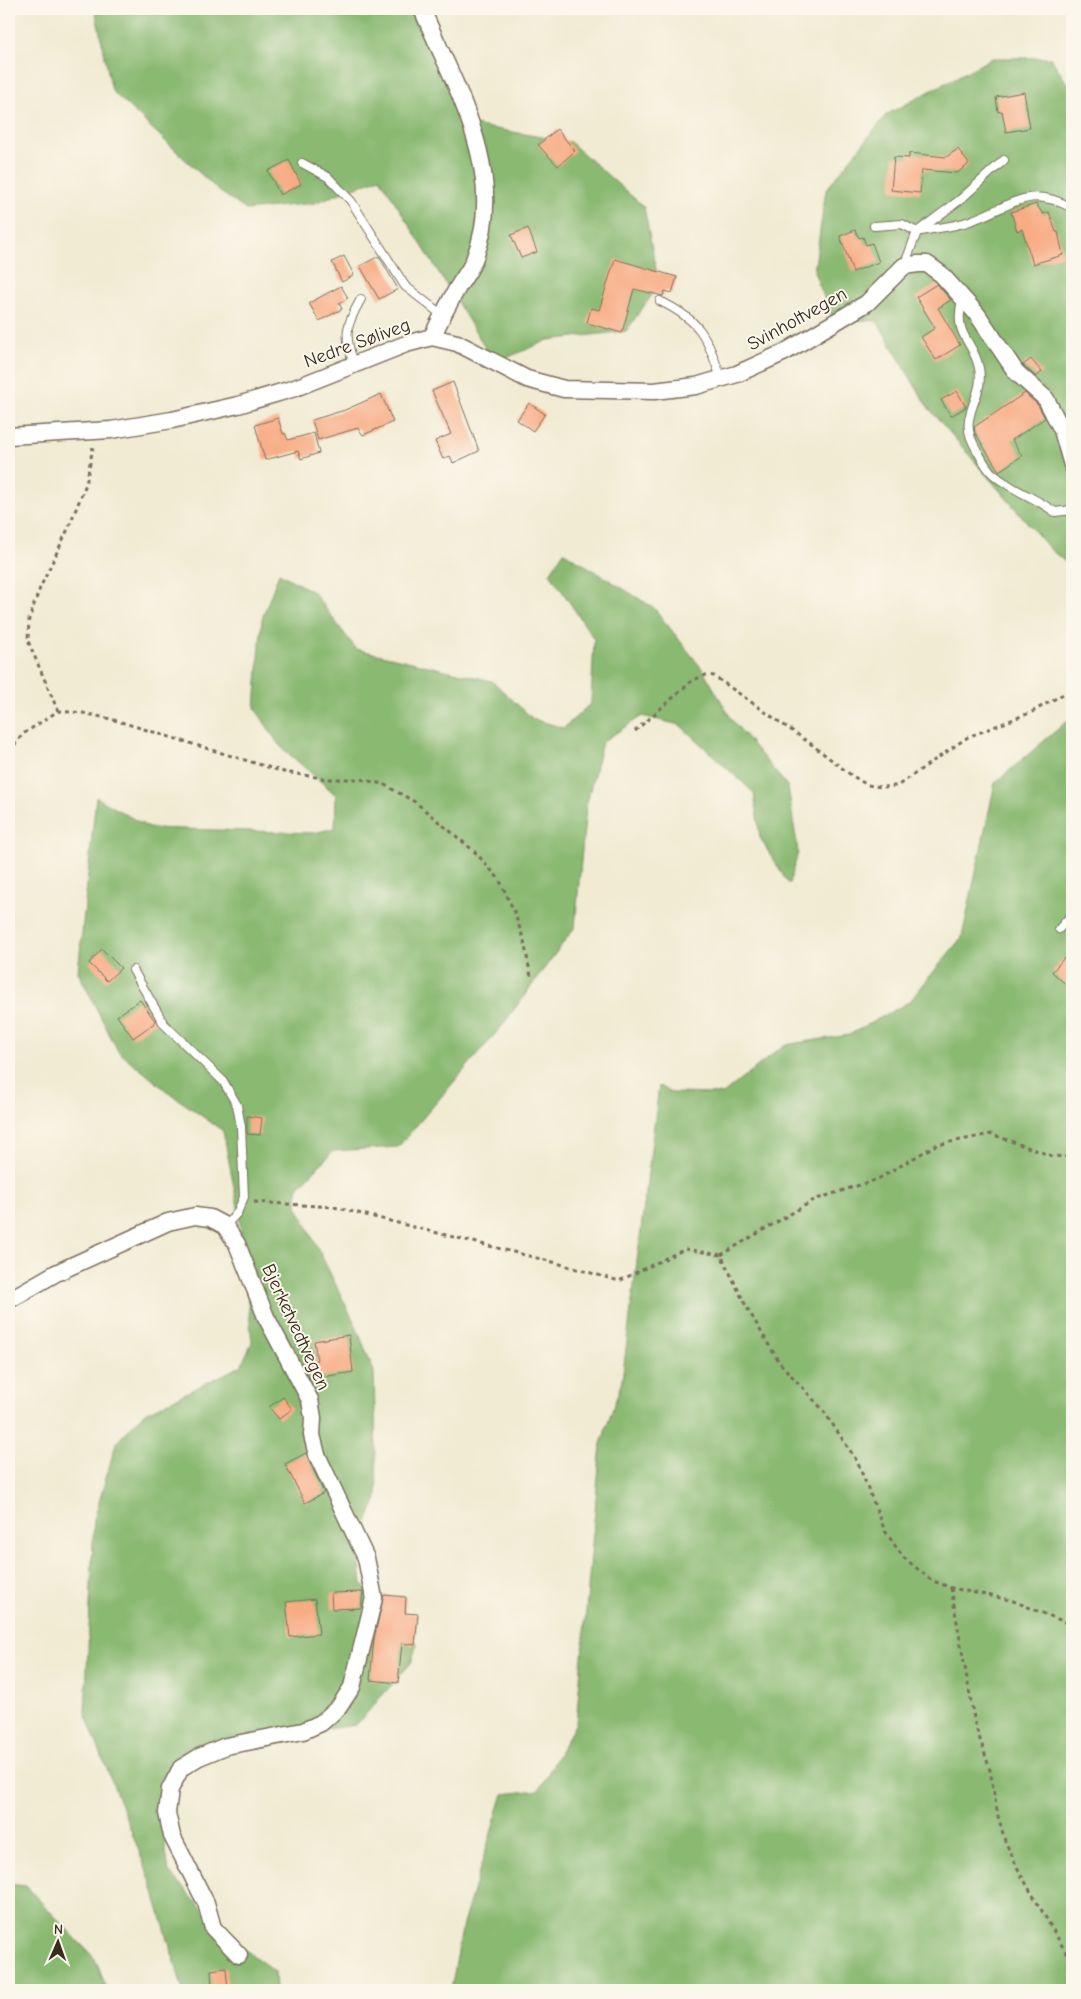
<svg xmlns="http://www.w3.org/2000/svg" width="1081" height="1999" font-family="'Comic Neue',sans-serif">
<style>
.forest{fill:#8ab972;stroke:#627248}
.building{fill:#f8ac84}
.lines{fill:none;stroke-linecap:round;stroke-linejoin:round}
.lane-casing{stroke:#7b6e5d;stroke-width:10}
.street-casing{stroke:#7b6e5d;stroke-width:19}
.path{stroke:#7b6e5d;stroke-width:3;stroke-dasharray:4 4;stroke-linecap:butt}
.lane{stroke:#fff;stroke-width:8}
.street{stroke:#fff;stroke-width:16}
.labels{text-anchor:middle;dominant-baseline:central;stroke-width:4;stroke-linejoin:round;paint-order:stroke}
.street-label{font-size:19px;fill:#3b2a1e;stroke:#fbf7ec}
</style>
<rect width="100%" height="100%" fill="#fbf7ec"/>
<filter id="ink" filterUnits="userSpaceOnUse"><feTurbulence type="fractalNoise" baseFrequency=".02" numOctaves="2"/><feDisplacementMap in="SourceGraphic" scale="10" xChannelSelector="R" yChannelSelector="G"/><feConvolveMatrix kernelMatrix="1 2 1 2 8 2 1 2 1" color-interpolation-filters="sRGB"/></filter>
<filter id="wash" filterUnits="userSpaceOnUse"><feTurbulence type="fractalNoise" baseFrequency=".0096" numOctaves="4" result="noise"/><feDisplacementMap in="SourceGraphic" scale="20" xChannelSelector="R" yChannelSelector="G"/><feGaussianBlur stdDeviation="1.12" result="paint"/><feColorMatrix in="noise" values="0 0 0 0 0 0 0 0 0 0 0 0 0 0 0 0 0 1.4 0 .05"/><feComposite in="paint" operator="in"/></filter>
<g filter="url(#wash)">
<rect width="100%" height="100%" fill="#f1ebd3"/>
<g class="forest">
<polygon points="95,9 413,9 467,124 570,142 644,207 659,285 626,331 548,340 495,363 380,178 314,203 246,210 219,191 112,91"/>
<polygon points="992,58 1051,58 1068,85 1072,86 1072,568 1050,549 927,406 877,321 833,319 814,272 826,190 886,115"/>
<polygon points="564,552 654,608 703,670 732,720 788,787 798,852 789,885 760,838 754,793 680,725 642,716 602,742 586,806 575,927 501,1027 398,1147 333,1151 297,1189 297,1206 356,1326 374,1372 377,1499 357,1545 362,1584 417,1643 411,1663 356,1725 278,1735 179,1764 159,1802 169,1872 225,1934 275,1972 276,1990 183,1990 150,1879 85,1713 94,1520 116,1443 143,1414 241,1366 252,1342 239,1212 223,1131 168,1092 118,1051 78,972 96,797 149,828 314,833 335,828 336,795 279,745 255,708 262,619 279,573 313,592 356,649 492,681 533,719 564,728 591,703 594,639 550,573"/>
<polygon points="1072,717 1072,1990 451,1990 463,1924 503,1794 539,1790 576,1723 601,1444 622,1381 659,1086 672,1093 723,1094 784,1045 849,1035 909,1002 962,937 995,783"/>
<polygon points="9,1884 26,1886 95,1959 107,1990 9,1990"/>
</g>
<g id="blocks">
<g class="building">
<polygon points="1024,92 1030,128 1006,132 1002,111 998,112 996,97"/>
<polygon points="557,129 575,151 558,166 538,145"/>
<polygon points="958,149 969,164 957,173 922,170 920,193 891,190 894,157 909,158 909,153 946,157"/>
<polygon points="289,160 301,184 280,195 268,171"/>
<polygon points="1036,204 1043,214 1049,212 1056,232 1058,232 1063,255 1033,264 1022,229 1017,231 1011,212"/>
<polygon points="528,228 537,252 521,258 511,235"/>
<polygon points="855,230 859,238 863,237 866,245 872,243 879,262 853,272 840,236"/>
<polygon points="344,256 354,275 342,282 332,262"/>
<polygon points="379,256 398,289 379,299 360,266"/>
<polygon points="615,259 677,277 672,293 665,291 663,296 634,289 622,333 587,323 591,308 599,310"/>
<polygon points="937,284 951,300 938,308 960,345 936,360 921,337 935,328 916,297"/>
<polygon points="341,286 348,298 339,303 342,309 319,321 309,303"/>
<polygon points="1031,359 1042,372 1036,377 1023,365"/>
<polygon points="453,382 479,451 453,463 450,456 443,459 435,441 451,434 432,391"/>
<polygon points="957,391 966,407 951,416 941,400"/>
<polygon points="1025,393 1038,405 1045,418 1012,440 1022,456 999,471 975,433 974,427"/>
<polygon points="381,394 393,422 363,435 358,428 318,440 312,420 345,410"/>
<polygon points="529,403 545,414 533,431 517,420"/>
<polygon points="278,418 283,434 285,433 288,440 314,433 319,453 301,459 298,451 265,460 255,425"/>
<polygon points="102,949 121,968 107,981 89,963"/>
<polygon points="1064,958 1072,965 1072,990 1052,972"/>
<polygon points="140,1000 156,1022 133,1038 117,1016"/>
<polygon points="247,1116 262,1118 260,1135 247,1134"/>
<polygon points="349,1335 353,1372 310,1379 303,1365 317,1360 314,1341"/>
<polygon points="283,1397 292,1409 279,1419 269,1407"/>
<polygon points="306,1453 324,1493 305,1503 285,1464"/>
<polygon points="363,1592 361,1608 332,1609 331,1593"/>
<polygon points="384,1595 406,1597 405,1613 418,1614 415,1645 402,1643 398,1683 370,1680 374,1638"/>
<polygon points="315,1599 319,1634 290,1637 286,1602"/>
<polygon points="226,1968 228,1990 212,1990 211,1970"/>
</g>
</g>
</g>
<g filter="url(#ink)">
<use href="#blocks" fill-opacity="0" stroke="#7b6e5d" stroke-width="1"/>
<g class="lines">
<defs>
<g id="lane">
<polyline points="302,163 328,177 351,201 405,286 442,315"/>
<polyline points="874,226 902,224 917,232 961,199 1004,160"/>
<path d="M 904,266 L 917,232 C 934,228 954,227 970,221 C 1011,207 1028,183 1072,208"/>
<path d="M 962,300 C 953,337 973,339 979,368 C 983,391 972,400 969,420 C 967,432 972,442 978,452 C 982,459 987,469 993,474 C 1011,490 1036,498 1055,512 L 1072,510"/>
<path d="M 660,301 C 701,321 706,335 721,378"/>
<path d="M 354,365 C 344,334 345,327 361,299"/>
<polyline points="1059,929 1072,914"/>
<polyline points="133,970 164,1024 223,1081 237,1105 241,1127 244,1197 237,1213 225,1226"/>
</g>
<g id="street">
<path d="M 422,9 C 454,85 508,173 475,257 C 472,268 464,277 458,287 C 449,303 440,320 432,337"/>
<polyline points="9,436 111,430 172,420 238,405 295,388 406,344 432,337 457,343 527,379 564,389 654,391 696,386 737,374 785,352 867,303 904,266 918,264 927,264 941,274 977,314 1016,372 1046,399 1062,430 1072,465"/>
<polyline points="9,1300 56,1273 168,1222 195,1216 210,1218 225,1226 237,1244 266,1317 310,1400 313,1418 312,1435 317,1455 366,1558 374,1598 352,1687 339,1707 321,1723 303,1731 226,1746 199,1757 181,1768 170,1789 167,1813 172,1836 206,1903 213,1928 239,1955"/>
</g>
</defs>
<use href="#lane" class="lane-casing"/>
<use href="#street" class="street-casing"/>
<g class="path">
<polyline points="58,711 83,713 111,719 284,772 328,779 360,779 383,784 415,802 474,851 499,879 514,911 524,941 531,977"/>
<polyline points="635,731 693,680 706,675 714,676 811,744 851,775 867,785 882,787 897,786 968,737 1032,712 1072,689"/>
<polyline points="9,752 23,734 58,711 28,641 29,619 40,588 68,529 86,484 93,447"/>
<polyline points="254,1202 334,1207 553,1262 619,1281 685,1249 721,1255 746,1306 779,1362 823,1410 857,1461 885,1531 903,1557 931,1580 951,1588 1011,1600 1072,1625"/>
<polyline points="721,1255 814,1200 878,1179 936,1145 991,1134 1052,1156 1072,1157"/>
<polyline points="951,1588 975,1724 990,1770 998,1816 1005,1841 1020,1873 1072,1963"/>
</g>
<use href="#lane" class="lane"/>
<use href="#street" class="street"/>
</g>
</g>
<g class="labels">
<g class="street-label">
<text transform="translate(797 319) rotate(-29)">Svinholtvegen</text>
<text transform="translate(357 343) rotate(-20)">Nedre Søliveg</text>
<text transform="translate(296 1327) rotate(65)">Bjerketvedtvegen</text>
</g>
</g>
<rect width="1081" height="1999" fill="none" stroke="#fbf7ec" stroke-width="30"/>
<g transform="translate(58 1942) rotate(2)" stroke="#fbf7ec" stroke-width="4" paint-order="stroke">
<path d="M0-4L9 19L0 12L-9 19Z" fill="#3b2a1e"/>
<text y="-8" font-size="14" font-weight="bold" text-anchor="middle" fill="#3b2a1e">N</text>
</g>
</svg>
